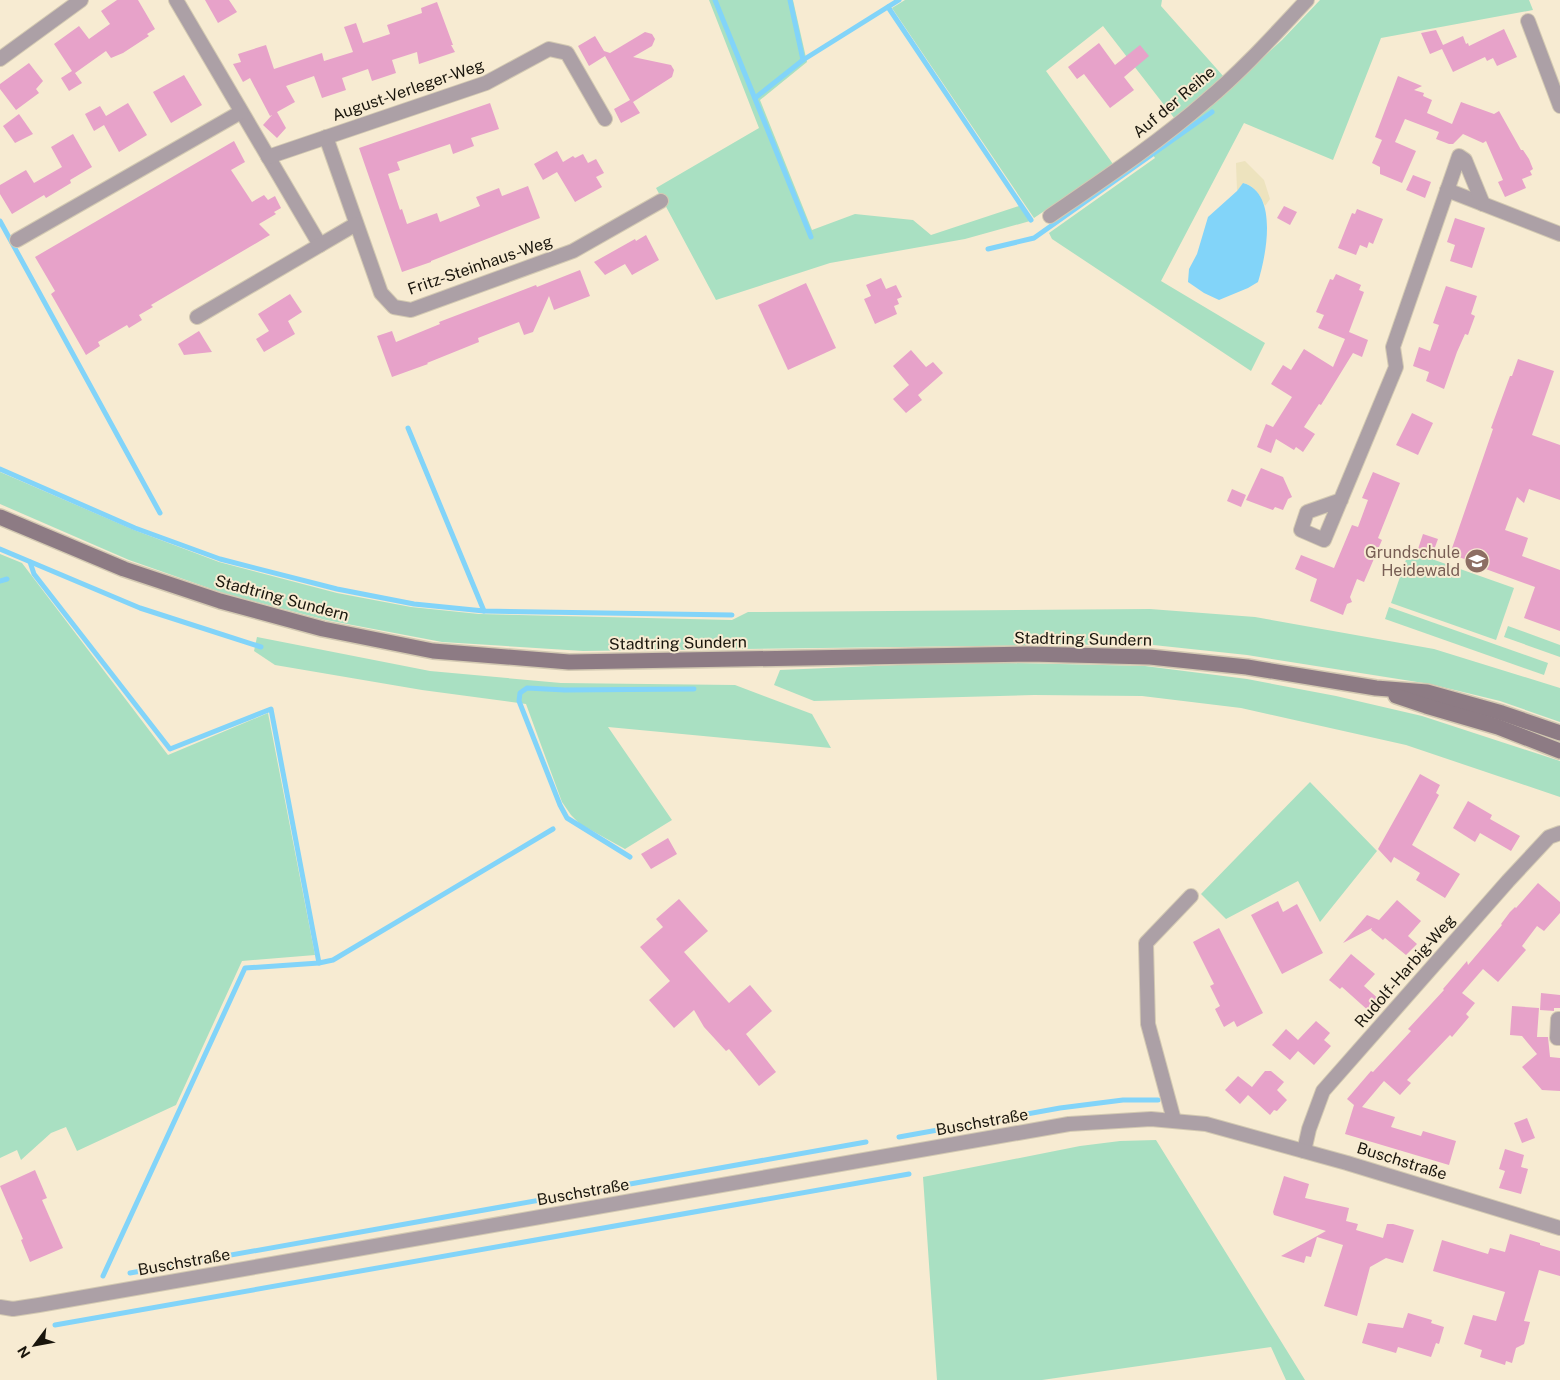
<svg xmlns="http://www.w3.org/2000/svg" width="1560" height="1380" font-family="'Public Sans',sans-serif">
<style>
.green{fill:#a9e0c2}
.sand{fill:#ede3be}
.water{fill:#82d4f9}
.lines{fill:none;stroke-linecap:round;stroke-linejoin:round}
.stream{stroke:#82d4f9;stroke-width:5}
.building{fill:#e7a2c9}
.minor-casing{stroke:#d3c9b2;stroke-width:16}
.secondary-casing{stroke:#d3c9b2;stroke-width:18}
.minor{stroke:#aca0a6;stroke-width:14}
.secondary{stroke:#8d7b84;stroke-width:15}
.labels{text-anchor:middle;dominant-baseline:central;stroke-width:4;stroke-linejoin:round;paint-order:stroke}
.street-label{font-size:16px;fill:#19150c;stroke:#f7ebd2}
.education-label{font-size:16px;fill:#785e54;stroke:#f7ebd2;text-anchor:end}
</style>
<rect width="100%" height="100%" fill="#f7ebd2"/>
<g class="green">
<polygon points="709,0 793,0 807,62 760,100 812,230 855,214 913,220 931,235 1019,206 1030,221 965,239 830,263 716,300 656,188 759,128"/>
<polygon points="905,0 1162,0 1161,6 1224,77 1175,119 1103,26 1046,71 1113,164 1034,218 892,8"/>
<polygon points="1320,0 1529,0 1533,10 1381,38 1333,160 1244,123 1161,281 1265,343 1251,371 1052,239 1049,233 1155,158 1151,152 1212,104 1282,40"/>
<polygon points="0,472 134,530 219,562 337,593 411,607 479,614 732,620 748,612 1150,609 1255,617 1434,649 1560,688 1560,722 1500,701 1430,684 1247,655 1144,644 583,651 442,642 326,620 226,594 129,560 0,504"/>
<polygon points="1409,551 1514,588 1496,640 1391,603"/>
<polygon points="0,554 22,563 168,755 268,713 315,955 242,961 176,1105 77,1151 66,1127 51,1133 21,1160 17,1150 0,1158"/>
<polygon points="1389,607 1548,663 1544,675 1385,619"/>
<polygon points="1508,626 1560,645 1560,657 1504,637"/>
<polygon points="257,637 430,671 561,683 735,685 812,714 831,748 608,727 672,820 625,849 580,824 571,815 562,802 526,704 422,690 275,665 254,651"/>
<polygon points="968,662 1145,666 1247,679 1336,696 1422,716 1560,761 1560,797 1406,745 1241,708 1142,696 1034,695 814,701 774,685 780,670"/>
<polygon points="1310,782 1377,851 1320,922 1298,881 1226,919 1201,894"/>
<polygon points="1156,1140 1305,1380 1286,1380 1271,1347 1042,1380 937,1380 923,1177 1080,1146 1120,1141"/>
</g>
<path class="sand" d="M 1245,161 L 1264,180 L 1270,199 L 1265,206 C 1260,195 1256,187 1244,183 L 1237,191 L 1236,163 Z"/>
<path class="water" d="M 1243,183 C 1279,193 1266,256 1258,282 L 1248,288 L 1219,300 L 1204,293 L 1188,282 L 1189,269 L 1197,254 L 1208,217 L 1237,191 Z"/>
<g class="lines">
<g class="stream">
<polyline points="715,0 811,237"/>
<polyline points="790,0 803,60"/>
<polyline points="888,7 1031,220"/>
<polyline points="755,98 803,60 899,0"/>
<polyline points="0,221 160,513"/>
<polyline points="988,249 1034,238 1212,112"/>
<polyline points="408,428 484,611"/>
<polyline points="0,469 135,528 220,559 337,589 414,604 484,611 732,615"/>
<polyline points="0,549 140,608 261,647"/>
<polyline points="30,562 34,574 170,749 271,709 319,963"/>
<polyline points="0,581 7,579"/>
<polyline points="630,857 567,818 560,805 519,701 520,693 527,688 565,690 694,689"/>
<polyline points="899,1137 1060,1108 1123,1100 1158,1100"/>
<polyline points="130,1273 866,1142"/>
<polyline points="103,1276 245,968 319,963 333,960 553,829"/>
<polyline points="55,1325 909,1174"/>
</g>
</g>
<g class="building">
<polygon points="117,0 138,0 155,29 147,34 149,36 123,53 111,58 106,51 75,73 82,83 69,91 61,78 72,71 54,44 79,26 89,39 110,24 101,11"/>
<polygon points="205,0 229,0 237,12 218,23"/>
<polygon points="437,2 453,45 451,45 455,52 419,64 417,52 392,60 396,73 372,81 368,69 342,78 346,90 322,98 314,76 286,86 295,102 277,112 286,128 277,138 263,125 272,115 270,116 250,78 243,82 233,64 241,62 238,54 266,45 274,69 322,53 324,61 353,52 344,27 356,23 363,43 390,34 387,25 422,13 421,8"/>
<polygon points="1504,29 1517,57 1497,66 1493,58 1487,61 1485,57 1453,72 1442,49 1430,54 1421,33 1436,30 1443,45 1463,36 1466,44 1468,43 1469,46"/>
<polygon points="645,32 652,34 655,39 652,46 633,57 671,65 674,70 672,77 633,102 640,113 621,123 614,109 630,100 605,56 589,66 578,46 595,36 604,51 610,53"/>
<polygon points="1099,43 1115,65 1140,45 1149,56 1124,77 1134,90 1110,108 1084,74 1077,79 1068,67"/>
<polygon points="29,63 43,81 36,89 39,93 16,110 0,89 0,84"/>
<polygon points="184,75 202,105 171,123 153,92"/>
<polygon points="1398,76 1422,86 1414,90 1424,93 1423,96 1432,100 1427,113 1452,124 1461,102 1494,114 1499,111 1521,150 1523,150 1529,159 1533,169 1530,171 1532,175 1522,179 1526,188 1505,197 1498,182 1503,180 1486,141 1483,143 1463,134 1453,144 1449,144 1436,139 1439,132 1405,119 1395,142 1416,151 1402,183 1380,174 1380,167 1372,163 1382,140 1375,137"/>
<polygon points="128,103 147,135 119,152 104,125 94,131 85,114 100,106 106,116"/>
<polygon points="490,103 499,129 471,138 474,146 453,154 450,144 397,162 400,170 388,174 400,210 402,209 407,224 437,213 440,222 480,206 476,197 499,188 502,196 528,186 540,218 431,261 431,262 402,272 359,148"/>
<polygon points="19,114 33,134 15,143 3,126"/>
<polygon points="73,134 92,167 70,180 71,183 46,198 44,195 12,214 0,194 0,185 26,170 34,183 62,167 51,147"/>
<polygon points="234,141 245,162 231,170 252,202 264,195 268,200 275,196 281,208 274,212 276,214 259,224 270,235 151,305 153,307 139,315 142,320 129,328 127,325 98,342 100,346 86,355 51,294 55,291 35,257"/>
<polygon points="557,151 563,162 573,156 575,158 583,154 588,163 596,159 604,173 596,177 602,187 575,202 557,172 543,180 534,164"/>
<polygon points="1413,175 1431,182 1425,198 1406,190"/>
<polygon points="1284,206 1297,212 1290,225 1277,218"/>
<polygon points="1357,209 1383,219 1373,244 1369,242 1367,248 1360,245 1356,255 1338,248 1352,213 1355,214"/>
<polygon points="1455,218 1485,228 1472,268 1450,261 1455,245 1447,242"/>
<polygon points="646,235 659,260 632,275 625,264 605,275 594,262 635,239 636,241"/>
<polygon points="580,270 590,296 554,310 549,296 533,332 524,335 519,322 478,338 479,342 427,363 428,364 392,377 377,336 392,331 396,342 440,324 439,322 510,295 536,285 537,287"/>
<polygon points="1336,274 1361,285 1359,290 1364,292 1349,332 1368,340 1362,357 1353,353 1321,405 1319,404 1304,427 1315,434 1303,452 1296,447 1294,450 1276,439 1271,453 1257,447 1266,424 1273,427 1292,397 1271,384 1283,365 1291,370 1304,349 1333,367 1345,339 1318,328 1324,315 1316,312 1330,279 1333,280"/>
<polygon points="881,278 886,289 896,285 902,297 897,299 899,304 894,306 897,314 875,324 864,299 871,296 866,285"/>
<polygon points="806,283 836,348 788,370 758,305"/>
<polygon points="1446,286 1477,296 1471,314 1475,316 1468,335 1465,334 1457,352 1444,389 1426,381 1429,372 1413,366 1419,347 1430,351 1439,325 1433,323"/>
<polygon points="290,294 302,312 288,321 295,334 264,352 256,339 269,331 258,314"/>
<polygon points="199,331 212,352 184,355 178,344"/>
<polygon points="911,350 926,367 933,362 943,373 918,395 922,400 906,413 893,399 909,385 893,366"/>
<polygon points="1518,359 1554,371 1532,435 1560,445 1560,500 1529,489 1524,503 1517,497 1505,530 1528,538 1522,556 1560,570 1560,631 1524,618 1535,587 1472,564 1473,562 1450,554 1493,429 1491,428 1510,376 1512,376"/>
<polygon points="1412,413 1433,423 1418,455 1396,445"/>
<polygon points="1261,468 1283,477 1292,497 1288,499 1283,510 1275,507 1273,510 1246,500"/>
<polygon points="1373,472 1400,483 1378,538 1382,540 1364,582 1357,579 1350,597 1352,602 1347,604 1343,615 1310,601 1317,579 1295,569 1301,555 1334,568 1352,525 1358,527 1368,500 1362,498"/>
<polygon points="1232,489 1246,495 1241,507 1227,501"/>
<polygon points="1423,534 1438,539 1431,558 1417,552"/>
<polygon points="1420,774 1440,785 1436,793 1439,795 1412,845 1460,874 1445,898 1416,880 1420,873 1394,857 1391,863 1378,849"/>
<polygon points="1468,801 1492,815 1490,819 1520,836 1511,851 1480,833 1475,842 1453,828"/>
<polygon points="668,838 677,854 651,869 641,854"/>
<polygon points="1538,883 1560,902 1560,913 1544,931 1537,926 1522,946 1526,950 1498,982 1483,969 1462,993 1475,1003 1466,1014 1469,1017 1452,1037 1450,1035 1407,1080 1411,1083 1400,1095 1384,1081 1362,1107 1395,1117 1391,1127 1421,1136 1423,1131 1456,1141 1449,1165 1345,1134 1354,1105 1347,1099 1371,1071 1373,1072 1411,1031 1408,1029 1444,990 1443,989 1467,961 1468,965 1502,925 1501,924 1510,912 1515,907 1516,908"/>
<polygon points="679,899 708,931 684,952 729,1003 750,985 772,1011 746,1034 776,1072 759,1086 729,1049 726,1051 704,1027 694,1010 674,1028 649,1000 670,981 640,947 663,927 656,919"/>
<polygon points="1397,900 1421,921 1408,936 1417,944 1406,955 1385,938 1383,940 1371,930 1372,928 1343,943 1367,915 1379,920"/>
<polygon points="1278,901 1283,912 1297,904 1323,953 1282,974 1251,915"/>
<polygon points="1219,928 1263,1013 1237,1027 1234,1021 1224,1027 1215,1009 1220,1006 1210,986 1214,984 1193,942"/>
<polygon points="1351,954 1375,974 1364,986 1381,1001 1371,1013 1342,987 1340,989 1329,980"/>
<polygon points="1541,993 1560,995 1560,1008 1554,1008 1554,1011 1540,1010"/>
<polygon points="1512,1006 1539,1008 1537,1037 1548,1037 1550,1057 1560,1058 1560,1091 1542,1090 1522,1067 1537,1054 1522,1036 1510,1035"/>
<polygon points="1316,1021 1330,1033 1324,1040 1331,1046 1314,1065 1298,1051 1290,1060 1272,1045 1286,1029 1298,1040"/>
<polygon points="1265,1071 1271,1071 1284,1082 1277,1090 1287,1100 1277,1111 1274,1110 1270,1115 1248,1095 1240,1104 1225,1090 1238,1076 1252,1087"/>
<polygon points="1527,1118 1535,1138 1522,1143 1514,1123"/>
<polygon points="1505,1149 1524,1155 1521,1167 1528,1169 1521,1194 1499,1188 1505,1171 1499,1169"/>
<polygon points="35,1170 47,1198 42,1200 63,1248 30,1262 21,1240 23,1239 0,1186"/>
<polygon points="1284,1176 1309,1184 1305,1198 1349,1208 1346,1221 1358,1224 1356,1230 1383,1238 1387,1224 1393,1224 1414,1230 1403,1263 1386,1258 1370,1267 1357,1316 1324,1306 1343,1245 1317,1237 1311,1257 1306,1256 1304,1263 1281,1256 1326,1231 1274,1215 1273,1212"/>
<polygon points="1510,1234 1540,1243 1540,1245 1560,1251 1560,1276 1539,1270 1524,1321 1530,1322 1524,1344 1516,1348 1512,1363 1506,1361 1505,1365 1480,1357 1482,1350 1464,1344 1473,1315 1496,1321 1505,1292 1433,1271 1442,1240 1488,1254 1490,1248 1505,1252"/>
<polygon points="1408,1313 1432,1320 1431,1323 1444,1327 1439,1344 1436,1343 1431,1357 1398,1347 1396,1353 1362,1343 1368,1323 1403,1328"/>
</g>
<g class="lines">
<defs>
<g id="minor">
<polyline points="176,0 320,245"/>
<polyline points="1528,21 1560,106"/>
<polyline points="0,59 81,0"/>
<polyline points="326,137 381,293 394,307 411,310 573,251 661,201"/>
<polyline points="268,157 486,83 549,49 567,53 605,119"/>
<polyline points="1447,190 1560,234"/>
<path d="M 1050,216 C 1104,179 1158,143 1207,100 C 1243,70 1275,34 1307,0"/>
<polyline points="17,240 241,112"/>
<polyline points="197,317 356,224"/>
<polyline points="1341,500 1307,512 1301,530 1324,540 1396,367 1393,347 1459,156 1465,160 1483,204"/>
<polyline points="1560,1019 1558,1019 1557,1038 1560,1038"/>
<polyline points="1174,1120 1148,1024 1146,943 1191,896"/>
<polyline points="1304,1151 1309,1129 1323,1091 1508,881 1549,837 1560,833"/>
<polyline points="0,1307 13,1309 39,1305 1069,1124 1151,1119 1206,1124 1347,1163 1560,1228"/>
</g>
<g id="secondary">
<polyline points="0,517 124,569 220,601 323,629 433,651 569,662 1029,654 1150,657 1247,667 1376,688 1427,692 1502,713 1560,733"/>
<polyline points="1396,696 1426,706 1498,727 1560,751"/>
</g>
</defs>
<use href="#minor" class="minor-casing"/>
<use href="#secondary" class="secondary-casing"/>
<use href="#minor" class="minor"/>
<use href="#secondary" class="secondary"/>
</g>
<defs>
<symbol id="school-disc" viewBox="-11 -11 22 22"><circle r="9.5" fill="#8d6e63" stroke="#f7ebd2"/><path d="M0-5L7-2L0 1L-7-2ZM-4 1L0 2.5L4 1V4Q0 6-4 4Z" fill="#fff"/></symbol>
</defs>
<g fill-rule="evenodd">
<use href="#school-disc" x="1463" y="547" width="28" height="28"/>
</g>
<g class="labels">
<g class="street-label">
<text transform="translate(408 90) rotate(-19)">August-Verleger-Weg</text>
<text transform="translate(1174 102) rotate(-40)">Auf der Reihe</text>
<text transform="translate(480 265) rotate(-19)">Fritz-Steinhaus-Weg</text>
<text transform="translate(282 598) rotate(15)">Stadtring Sundern</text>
<text transform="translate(1083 639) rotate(1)">Stadtring Sundern</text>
<text transform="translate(678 643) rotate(-1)">Stadtring Sundern</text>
<text transform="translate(1405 971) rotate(-49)">Rudolf-Harbig-Weg</text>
<text transform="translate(982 1122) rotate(-10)">Buschstraße</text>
<text transform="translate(1402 1161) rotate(17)">Buschstraße</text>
<text transform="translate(583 1192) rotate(-10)">Buschstraße</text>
<text transform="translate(184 1262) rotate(-10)">Buschstraße</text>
</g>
<g class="education-label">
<text x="1460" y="552">Grundschule<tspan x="1460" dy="18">Heidewald</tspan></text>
</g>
</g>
<g transform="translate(35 1345) rotate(238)" stroke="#f7ebd2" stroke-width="4" paint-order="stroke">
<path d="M0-4L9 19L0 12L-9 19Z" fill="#19150c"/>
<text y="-8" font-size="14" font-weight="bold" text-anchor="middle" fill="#19150c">N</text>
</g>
</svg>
